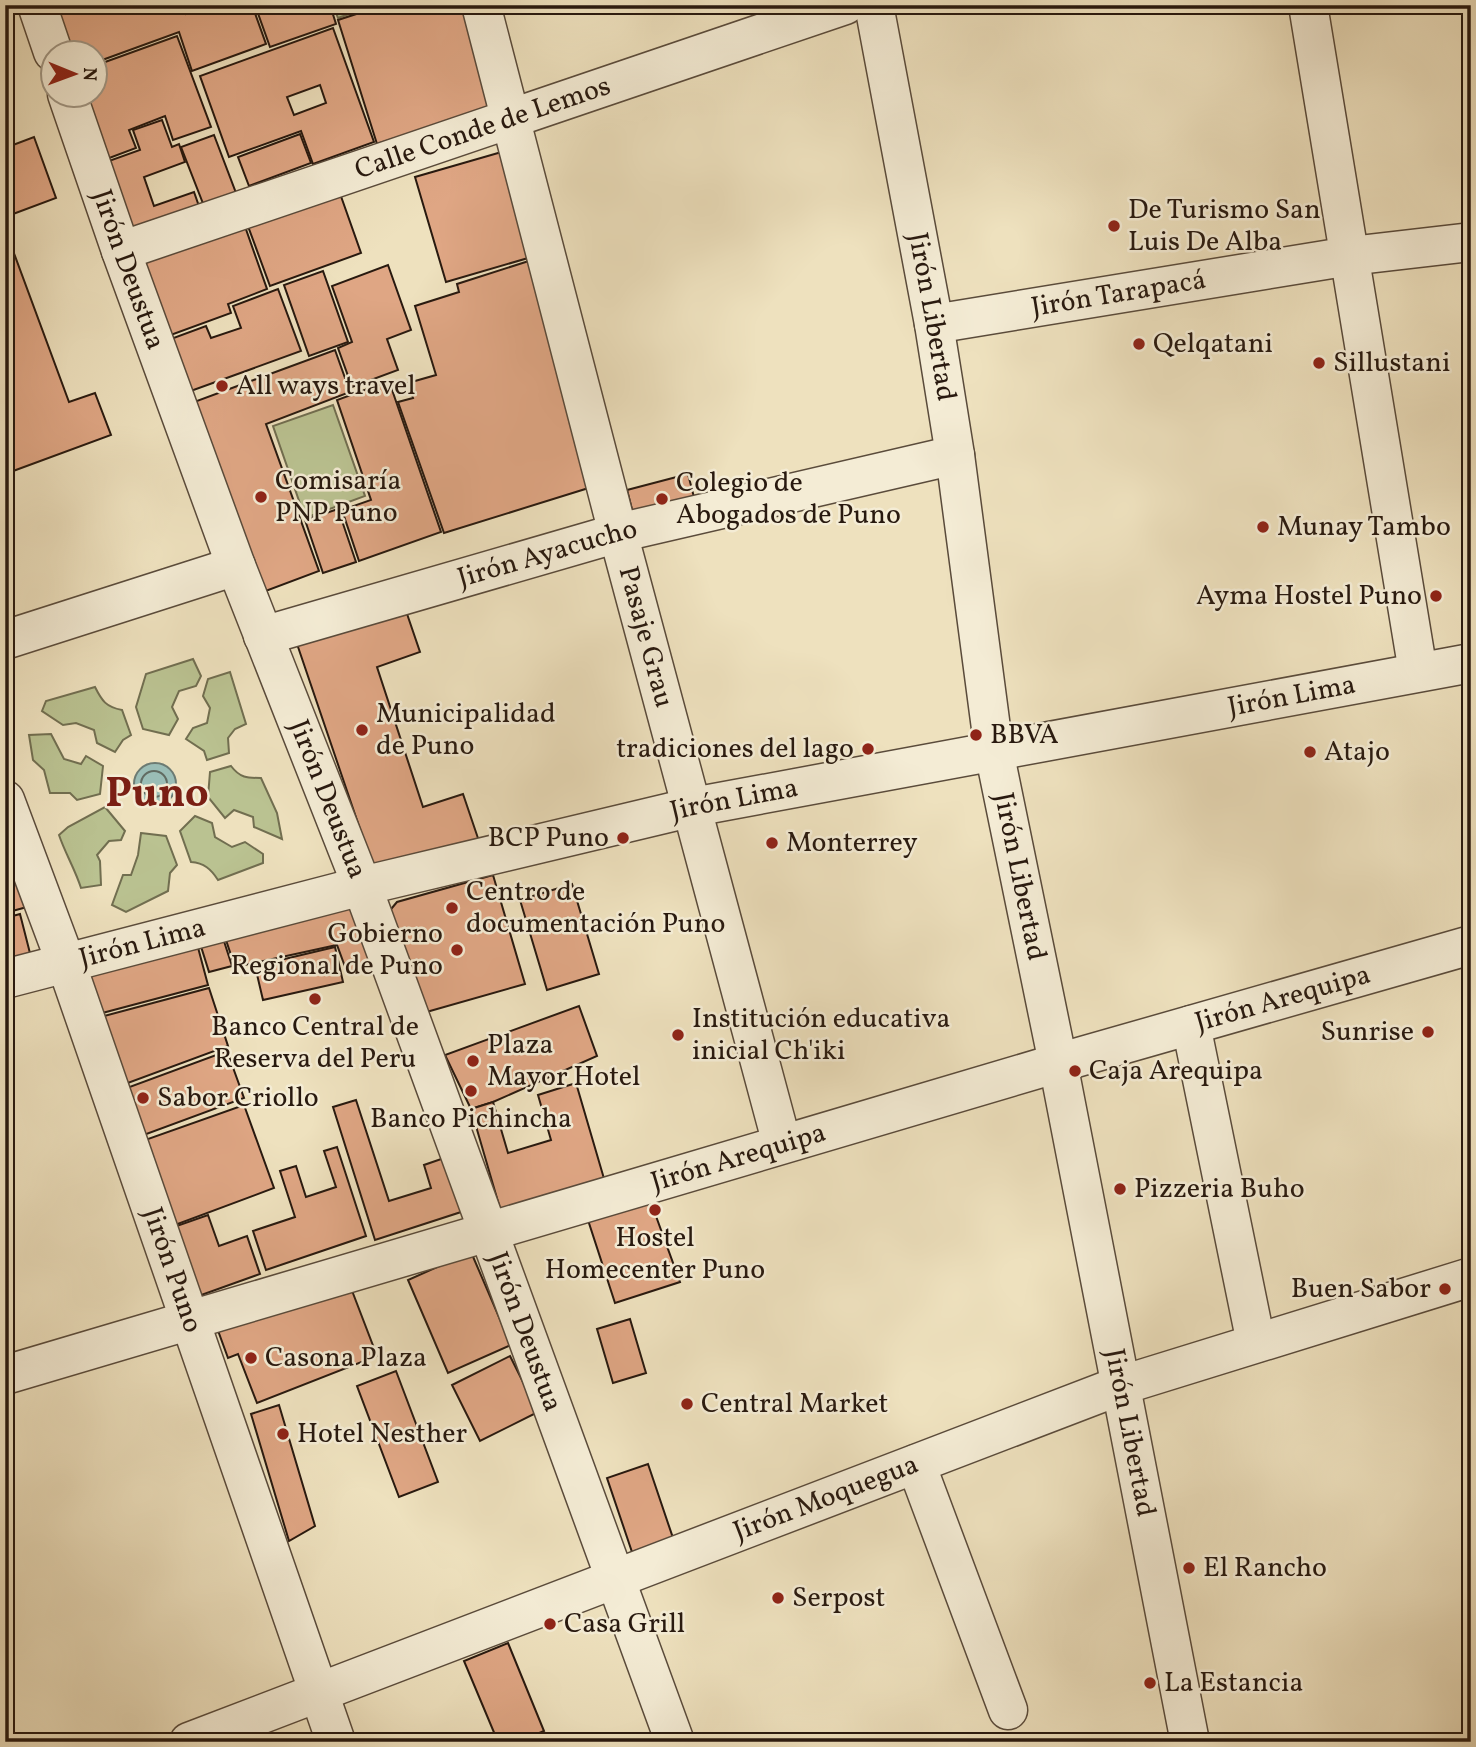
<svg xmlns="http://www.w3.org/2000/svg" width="1476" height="1747" font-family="Vollkorn,serif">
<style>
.green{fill:#bac291;stroke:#716e50;stroke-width:2}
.water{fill:#9abdb6;stroke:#6c7b73;stroke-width:2}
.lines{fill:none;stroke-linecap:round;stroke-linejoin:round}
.shore{stroke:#616b62;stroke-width:2}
.building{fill:#dfa684;stroke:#28190f;stroke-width:2;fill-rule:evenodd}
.minor-casing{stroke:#5a4b3b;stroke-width:41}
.minor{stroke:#f4ecd5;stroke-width:38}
.poi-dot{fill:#8f2418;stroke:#f4ecd5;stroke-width:2.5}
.labels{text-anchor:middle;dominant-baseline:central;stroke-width:5;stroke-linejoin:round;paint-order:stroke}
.street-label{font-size:28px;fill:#28190f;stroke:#f4ecd5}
.poi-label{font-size:28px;fill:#28190f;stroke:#f4ecd5;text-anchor:start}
.town-label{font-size:42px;font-weight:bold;fill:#7a1f14;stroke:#f4ecd5}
</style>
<rect width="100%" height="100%" fill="#eee1be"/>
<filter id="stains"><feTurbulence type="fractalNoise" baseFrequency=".00286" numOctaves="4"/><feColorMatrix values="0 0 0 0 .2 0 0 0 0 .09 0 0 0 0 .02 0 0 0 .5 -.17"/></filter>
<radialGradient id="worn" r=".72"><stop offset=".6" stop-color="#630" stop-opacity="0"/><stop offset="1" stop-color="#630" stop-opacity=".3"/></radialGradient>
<g class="green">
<polygon points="333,5 374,5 338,18"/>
<polygon points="333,405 365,496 305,518 273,426"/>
<polygon points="193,659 201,676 196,686 179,691 172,707 178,719 169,735 143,729 136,707 146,674"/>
<polygon points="230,672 246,724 235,729 228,738 229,753 207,760 204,751 186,739 193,728 207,723 210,708 203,696 208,679"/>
<path d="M 95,687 C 102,701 106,707 122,710 L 131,735 L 123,740 L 115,752 L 97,743 L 94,730 L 76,723 L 63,725 L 42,711 L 46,701 Z"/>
<polygon points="51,734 64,759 81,764 86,756 103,766 100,794 77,800 70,793 50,793 44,770 33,760 29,735"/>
<path d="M 231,766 C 240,778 247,778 261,778 L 277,813 L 282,839 L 254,827 L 253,817 L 234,810 L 225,818 L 208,797 L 210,772 Z"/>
<path d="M 105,807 L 125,831 L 121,840 L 109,841 L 97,855 L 100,861 L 101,885 L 81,888 C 75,869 65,853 59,835 L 68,827 Z"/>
<path d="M 195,816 L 212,823 L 215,837 L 232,847 L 245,842 L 263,854 L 263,863 L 218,880 C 211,869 204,863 191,862 L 180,831 Z"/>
<polygon points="141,833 166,836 177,865 170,873 168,891 126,912 112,905 123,875 131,875 138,855"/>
</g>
<circle class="water" cx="155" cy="784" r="21"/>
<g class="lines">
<circle class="shore" cx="154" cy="784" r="13"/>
</g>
<g class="building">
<polygon points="48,5 182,5 186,14 211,5 252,5 266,44 192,71 179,32 94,63 94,52 65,52"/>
<polygon points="255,5 330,5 336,24 270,47"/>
<polygon points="384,5 433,5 434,10 448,5 466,5 498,105 377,144 338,20"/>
<path d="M 333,28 L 374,142 L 313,164 L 301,131 L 229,157 L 200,76 ZM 320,85 L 326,103 L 294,115 L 287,97 Z"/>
<polygon points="177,36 211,127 173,140 165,116 129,130 136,148 104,160 80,94 94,94 94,66"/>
<polygon points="162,120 172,147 179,144 185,162 144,177 154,206 194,192 201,212 133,237 106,162 140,150 133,130"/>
<polygon points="300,134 311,163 249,186 238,157"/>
<polygon points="214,135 236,193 204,206 181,147"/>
<polygon points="34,137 56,198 5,217 5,148"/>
<polygon points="505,151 535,256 446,282 415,177"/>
<polygon points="337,185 361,253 270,286 245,218"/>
<polygon points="242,218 267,289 228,304 231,313 168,336 140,255"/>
<polygon points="5,229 69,402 95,393 111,435 5,474"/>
<polygon points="535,259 595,486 444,533 398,402 413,398 408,383 436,375 415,306 459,292 457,284"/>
<polygon points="388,265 411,330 387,339 398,370 352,387 338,348 352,342 332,286"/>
<polygon points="323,271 348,342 309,356 284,285"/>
<polygon points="278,289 301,351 188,392 168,340 206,326 211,338 241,328 233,306"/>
<polygon points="335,350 350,392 266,424 319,571 263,592 194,402"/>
<polygon points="389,381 441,532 359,561 342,510 371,500 337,400"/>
<polygon points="688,474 697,509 636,525 627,490"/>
<polygon points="338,509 356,562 323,573 305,520"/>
<polygon points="405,608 420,652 377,667 423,807 463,794 481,847 378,882 296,641"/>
<polygon points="5,847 27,907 5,913"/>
<polygon points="493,875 525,984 423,1013 386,915 397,902"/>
<polygon points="572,884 599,974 547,990 520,900"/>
<polygon points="359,902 382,963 347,972 337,945 235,967 223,931"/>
<polygon points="20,914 32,961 5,968 5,918"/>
<polygon points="221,932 232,966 209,972 199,940"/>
<polygon points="196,940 208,985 91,1016 79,972"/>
<polygon points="335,947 343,982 263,1000 255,966"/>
<polygon points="209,988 228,1046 117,1087 93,1019"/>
<polygon points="579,1006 597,1056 493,1102 471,1109 445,1055"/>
<polygon points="227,1051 244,1098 141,1136 124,1089"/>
<polygon points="576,1083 605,1182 501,1212 471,1109 493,1102 508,1153 551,1140 538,1095"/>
<polygon points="356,1100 389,1201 431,1188 424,1165 444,1158 461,1212 375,1240 333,1107"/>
<polygon points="244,1105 274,1188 175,1225 145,1140"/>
<polygon points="337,1147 366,1236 266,1270 253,1231 295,1217 280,1171 296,1166 306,1197 336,1187 324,1151"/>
<polygon points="649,1197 680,1282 615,1303 588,1220"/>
<polygon points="208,1215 219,1246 247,1236 260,1274 193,1298 168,1229"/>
<polygon points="471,1252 511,1345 448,1373 408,1280"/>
<polygon points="346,1275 377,1356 257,1403 238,1354 228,1358 216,1325"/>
<polygon points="630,1319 646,1373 613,1383 597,1329"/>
<polygon points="510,1356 538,1412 480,1441 452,1385"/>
<polygon points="396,1371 438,1482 399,1497 357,1386"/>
<polygon points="279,1405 315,1526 289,1541 251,1414"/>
<polygon points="648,1464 673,1538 632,1552 607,1478"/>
<polygon points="508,1643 544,1731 518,1742 498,1742 464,1661"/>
</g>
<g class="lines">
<defs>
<g id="minor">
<polyline points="37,5 53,52"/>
<path id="s1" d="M 481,5 L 618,533 L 782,1144"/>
<path id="s2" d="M 874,5 L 934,324 L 955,455 L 994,751 L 1058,1063 L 1190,1742"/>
<polyline points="1308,5 1418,672"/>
<path id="s3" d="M 67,94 L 121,251 L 236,566 L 362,886 L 675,1742"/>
<path id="s4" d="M 121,251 L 845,5"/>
<path id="s5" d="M 934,324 L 1350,256 L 1471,242"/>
<path id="s6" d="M 263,636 L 618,533 L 955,455"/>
<polyline points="5,640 236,566"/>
<path id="s7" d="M 5,800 L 66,963 L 336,1742"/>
<path id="s8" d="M 5,979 L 362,886 L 693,807 L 1471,663"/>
<polyline points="1191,1025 1256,1343"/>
<path id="s9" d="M 5,1375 L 1058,1063 L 1471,945"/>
<polyline points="916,1464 1008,1710"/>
<path id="s10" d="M 189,1742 L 1119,1386 L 1471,1277"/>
</g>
</defs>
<use href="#minor" class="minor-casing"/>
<use href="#minor" class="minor"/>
</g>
<g class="poi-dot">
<circle cx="1114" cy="226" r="7"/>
<circle cx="1139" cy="344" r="7"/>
<circle cx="1319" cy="363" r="7"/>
<circle cx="222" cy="386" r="7"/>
<circle cx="261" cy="497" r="7"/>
<circle cx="662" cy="499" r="7"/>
<circle cx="1263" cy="527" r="7"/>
<circle cx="1436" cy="596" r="7"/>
<circle cx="362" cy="730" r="7"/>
<circle cx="976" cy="735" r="7"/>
<circle cx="868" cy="749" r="7"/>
<circle cx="1310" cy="752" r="7"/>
<circle cx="623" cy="838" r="7"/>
<circle cx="772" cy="843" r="7"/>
<circle cx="452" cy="908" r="7"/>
<circle cx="457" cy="950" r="7"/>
<circle cx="315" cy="999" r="7"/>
<circle cx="1428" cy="1032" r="7"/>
<circle cx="678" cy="1035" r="7"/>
<circle cx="473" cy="1061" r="7"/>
<circle cx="1075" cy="1071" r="7"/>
<circle cx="471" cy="1091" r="7"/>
<circle cx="143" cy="1098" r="7"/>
<circle cx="1120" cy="1189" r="7"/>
<circle cx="655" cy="1210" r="7"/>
<circle cx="1445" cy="1289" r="7"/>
<circle cx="251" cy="1358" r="7"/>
<circle cx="687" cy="1404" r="7"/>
<circle cx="283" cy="1434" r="7"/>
<circle cx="1189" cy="1568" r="7"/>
<circle cx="778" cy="1598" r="7"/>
<circle cx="550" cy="1624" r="7"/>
<circle cx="1150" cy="1683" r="7"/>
</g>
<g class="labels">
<g class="street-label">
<text stroke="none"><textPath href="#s4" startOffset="382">Calle Conde de Lemos</textPath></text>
<text stroke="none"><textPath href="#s3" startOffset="186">Jirón Deustua</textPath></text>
<text stroke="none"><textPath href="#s5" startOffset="187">Jirón Tarapacá</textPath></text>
<text stroke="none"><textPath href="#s2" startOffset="317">Jirón Libertad</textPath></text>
<text stroke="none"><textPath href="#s6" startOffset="296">Jirón Ayacucho</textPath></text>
<text stroke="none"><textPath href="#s1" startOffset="653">Pasaje Grau</textPath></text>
<text stroke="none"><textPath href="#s8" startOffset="1318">Jirón Lima</textPath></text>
<text stroke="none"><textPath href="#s3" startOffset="752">Jirón Deustua</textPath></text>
<text stroke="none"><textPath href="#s8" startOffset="751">Jirón Lima</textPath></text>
<text stroke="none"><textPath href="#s2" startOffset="884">Jirón Libertad</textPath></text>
<text stroke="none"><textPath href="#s8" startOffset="142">Jirón Lima</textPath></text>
<text stroke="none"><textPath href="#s9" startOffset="1332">Jirón Arequipa</textPath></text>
<text stroke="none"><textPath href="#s9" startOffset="765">Jirón Arequipa</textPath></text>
<text stroke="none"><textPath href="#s7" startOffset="499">Jirón Puno</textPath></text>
<text stroke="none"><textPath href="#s3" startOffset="1320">Jirón Deustua</textPath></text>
<text stroke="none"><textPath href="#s2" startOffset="1451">Jirón Libertad</textPath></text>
<text stroke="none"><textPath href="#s10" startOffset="682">Jirón Moquegua</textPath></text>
</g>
<g class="poi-label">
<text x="1128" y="210">De Turismo San<tspan x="1128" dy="32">Luis De Alba</tspan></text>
<text x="1153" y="344">Qelqatani</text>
<text x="1333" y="363">Sillustani</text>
<text x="236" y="386">All ways travel</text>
<text x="275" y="481">Comisaría<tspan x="275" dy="32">PNP Puno</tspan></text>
<text x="676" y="483">Colegio de<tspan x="676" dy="32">Abogados de Puno</tspan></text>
<text x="1277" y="527">Munay Tambo</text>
<text x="1422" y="596" text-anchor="end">Ayma Hostel Puno</text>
<text x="376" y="714">Municipalidad<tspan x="376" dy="32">de Puno</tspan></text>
<text x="990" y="735">BBVA</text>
<text x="854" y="749" text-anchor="end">tradiciones del lago</text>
<text x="1324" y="752">Atajo</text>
<text x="609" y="838" text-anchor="end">BCP Puno</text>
<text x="786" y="843">Monterrey</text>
<text x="466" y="892">Centro de<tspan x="466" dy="32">documentación Puno</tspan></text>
<text x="443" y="934" text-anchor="end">Gobierno<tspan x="443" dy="32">Regional de Puno</tspan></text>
<text x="692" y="1019">Institución educativa<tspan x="692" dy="32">inicial Ch'iki</tspan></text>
<text x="315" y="1027" text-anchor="middle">Banco Central de<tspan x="315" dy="32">Reserva del Peru</tspan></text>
<text x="1414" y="1032" text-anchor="end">Sunrise</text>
<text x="487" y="1045">Plaza<tspan x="487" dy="32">Mayor Hotel</tspan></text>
<text x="1089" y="1071">Caja Arequipa</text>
<text x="157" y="1098">Sabor Criollo</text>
<text x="471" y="1119" text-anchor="middle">Banco Pichincha</text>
<text x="1134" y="1189">Pizzeria Buho</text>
<text x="655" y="1238" text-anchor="middle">Hostel<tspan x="655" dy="32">Homecenter Puno</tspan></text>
<text x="1431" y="1289" text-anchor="end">Buen Sabor</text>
<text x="265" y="1358">Casona Plaza</text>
<text x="701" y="1404">Central Market</text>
<text x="297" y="1434">Hotel Nesther</text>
<text x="1203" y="1568">El Rancho</text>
<text x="792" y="1598">Serpost</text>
<text x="564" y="1624">Casa Grill</text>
<text x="1164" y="1683">La Estancia</text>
</g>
<g class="town-label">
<text x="157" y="795">Puno</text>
</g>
</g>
<rect width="1476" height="1747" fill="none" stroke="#eee1be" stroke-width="28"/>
<rect x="7" y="7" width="1462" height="1733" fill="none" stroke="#28190f" stroke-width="3.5"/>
<rect x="14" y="14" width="1448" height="1719" fill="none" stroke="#28190f" stroke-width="2"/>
<g transform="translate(74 74) rotate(91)"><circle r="33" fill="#f4ecd5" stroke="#a29886" stroke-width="2"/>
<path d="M0-5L12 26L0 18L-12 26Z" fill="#8f2418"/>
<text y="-10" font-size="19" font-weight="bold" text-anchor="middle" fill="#28190f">N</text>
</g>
<rect width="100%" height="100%" filter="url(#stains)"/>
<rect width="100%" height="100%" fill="url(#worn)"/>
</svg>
